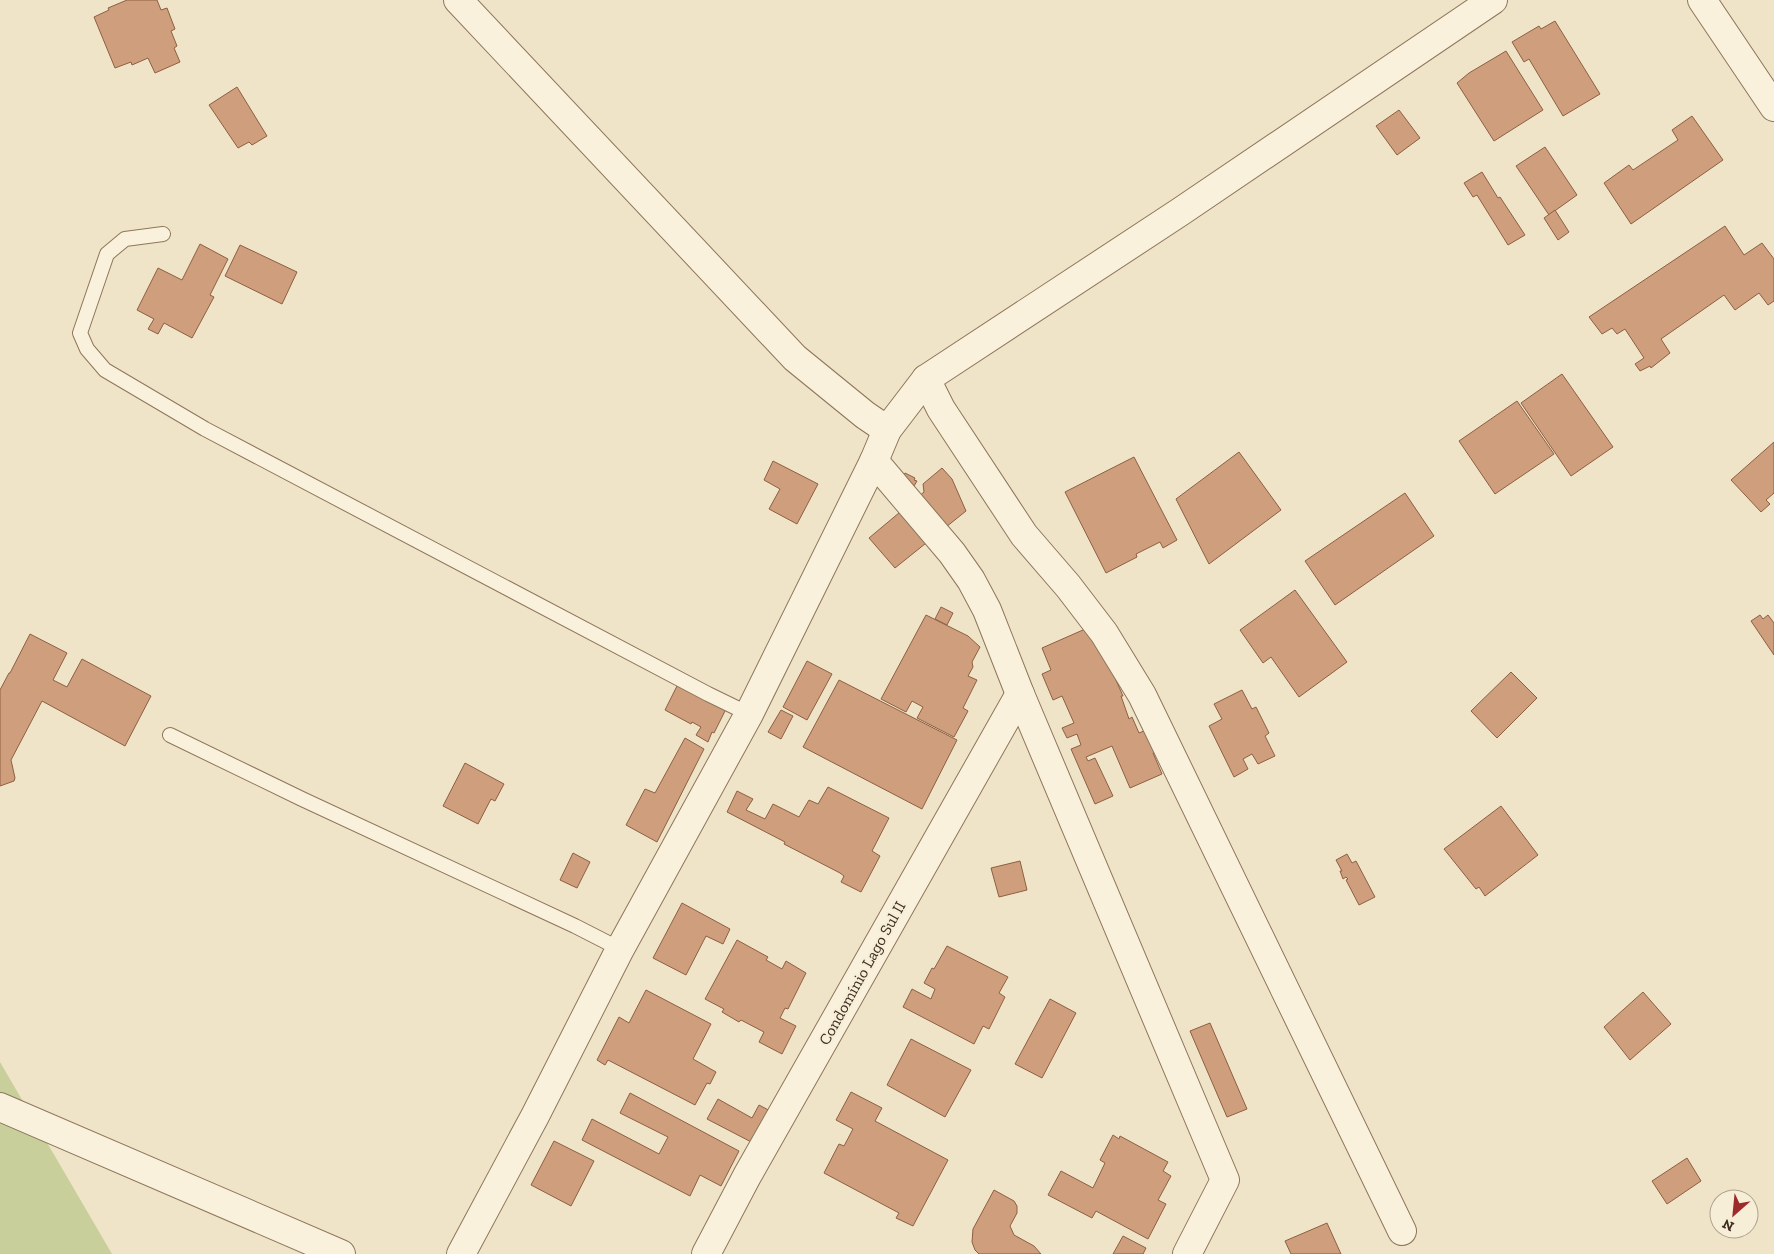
<svg xmlns="http://www.w3.org/2000/svg" width="1774" height="1254" font-family="'Zilla Slab',serif">
<style>
.green{fill:#c9cf9b}
.building{fill:#cf9f7d;stroke:#8d5f41}
.lines{fill:none;stroke-linecap:round;stroke-linejoin:round}
.lane-casing{stroke:#8d765c;stroke-width:16}
.street-casing{stroke:#8d765c;stroke-width:30}
.lane{stroke:#faf1dc;stroke-width:14}
.street{stroke:#faf1dc;stroke-width:28}
.labels{text-anchor:middle;dominant-baseline:central;stroke-width:4.5;stroke-linejoin:round;paint-order:stroke}
.street-label{font-size:16px;fill:#3d2e20;stroke:#f7eed8}
</style>
<rect width="100%" height="100%" fill="#f0e4c8"/>
<polygon class="green" points="0,1062 112,1254 0,1254"/>
<g class="building">
<polygon points="127,0 157,0 161,10 167,8 175,29 171,31 177,46 174,48 180,62 155,73 148,58 132,65 131,62 115,68 94,17 109,10 108,8"/>
<polygon points="1555,21 1600,94 1563,116 1529,59 1524,62 1512,42 1539,26 1541,29"/>
<polygon points="1506,51 1543,110 1494,141 1457,83 1469,73"/>
<polygon points="237,87 267,136 252,145 249,142 238,148 209,105"/>
<polygon points="1399,110 1420,138 1397,155 1376,126"/>
<polygon points="1692,116 1723,160 1631,224 1604,183 1629,165 1633,170 1678,140 1672,130"/>
<polygon points="1545,147 1577,195 1549,215 1516,166"/>
<polygon points="1482,172 1498,198 1500,197 1525,235 1508,245 1477,195 1473,197 1464,183"/>
<polygon points="1555,210 1569,232 1558,240 1544,218"/>
<polygon points="1725,226 1744,255 1762,243 1774,259 1774,301 1768,305 1759,293 1735,310 1724,295 1661,339 1670,353 1651,368 1650,366 1640,371 1635,364 1644,358 1625,329 1617,334 1612,328 1602,334 1589,317"/>
<polygon points="200,244 228,259 210,295 214,297 192,338 164,323 158,334 148,329 154,319 137,310 158,268 182,280"/>
<polygon points="240,245 297,272 282,304 225,276"/>
<polygon points="1562,374 1613,447 1571,476 1521,403"/>
<polygon points="1517,401 1554,454 1495,494 1459,441"/>
<polygon points="1774,442 1774,493 1766,500 1770,504 1761,512 1731,480"/>
<polygon points="1239,452 1281,510 1209,564 1176,499"/>
<polygon points="1134,457 1177,540 1163,548 1160,542 1136,554 1137,557 1106,573 1065,492"/>
<polygon points="773,461 818,484 797,524 769,509 780,489 764,480"/>
<polygon points="942,468 952,479 966,511 895,568 869,538 924,492 923,484"/>
<polygon points="905,473 915,478 914,480 917,481 908,496 897,487"/>
<polygon points="1405,493 1434,536 1335,605 1305,561"/>
<polygon points="1295,590 1347,662 1299,697 1271,657 1263,663 1240,630"/>
<polygon points="941,607 953,613 947,625 935,619"/>
<polygon points="926,615 968,636 980,647 972,662 973,667 968,676 977,680 963,708 968,711 954,737 917,718 923,707 912,701 906,712 881,699"/>
<polygon points="1760,615 1763,619 1768,615 1774,623 1774,655 1751,621"/>
<polygon points="1092,626 1123,696 1121,696 1129,719 1132,717 1139,733 1160,724 1169,746 1153,753 1162,774 1130,788 1112,746 1086,757 1088,761 1095,758 1113,796 1095,804 1071,749 1081,745 1077,734 1067,738 1062,728 1074,723 1062,696 1053,700 1042,674 1051,670 1042,648"/>
<polygon points="30,634 67,653 53,680 67,687 82,659 151,696 125,746 42,701 11,760 15,778 14,781 0,786 0,690 9,673 10,673"/>
<polygon points="807,661 832,674 807,720 783,707"/>
<polygon points="1511,672 1537,698 1497,738 1471,711"/>
<polygon points="839,680 957,740 922,809 803,747"/>
<polygon points="678,684 729,703 714,733 712,732 708,742 696,735 701,727 692,722 691,724 665,710"/>
<polygon points="1242,690 1252,709 1256,707 1269,733 1265,736 1275,756 1258,764 1252,754 1243,759 1248,769 1234,777 1209,726 1222,719 1214,704"/>
<polygon points="781,710 793,716 781,739 768,732"/>
<polygon points="685,738 704,749 657,842 626,825 645,789 655,793"/>
<polygon points="465,763 504,784 495,801 491,799 478,824 443,806"/>
<polygon points="828,787 889,818 872,851 880,856 861,892 841,882 844,876 840,873 784,844 785,842 727,812 737,791 753,799 746,810 765,819 773,804 799,817 809,800 818,804"/>
<polygon points="1501,806 1538,855 1485,896 1479,887 1476,889 1444,849"/>
<polygon points="573,853 590,862 577,888 560,880"/>
<polygon points="1347,854 1352,863 1356,861 1375,897 1359,905 1346,880 1348,879 1346,877 1343,879 1340,871 1342,871 1336,860"/>
<polygon points="1020,861 1027,890 999,897 991,868"/>
<polygon points="682,903 730,929 723,944 706,936 686,975 653,958"/>
<polygon points="737,940 768,957 766,960 782,969 786,961 806,973 788,1009 785,1008 780,1018 796,1026 782,1054 759,1042 764,1032 741,1020 739,1022 722,1012 724,1009 705,999"/>
<polygon points="947,946 1008,977 999,993 1005,997 989,1029 983,1026 974,1044 903,1007 912,989 931,999 935,989 924,983 932,968 934,969"/>
<polygon points="646,990 711,1024 693,1059 716,1072 710,1084 707,1083 695,1105 608,1060 605,1065 597,1060 619,1017 629,1023"/>
<polygon points="1643,992 1671,1024 1630,1060 1604,1027"/>
<polygon points="1050,999 1076,1013 1042,1078 1015,1064"/>
<polygon points="1210,1023 1247,1109 1227,1117 1190,1031"/>
<polygon points="911,1039 971,1070 945,1117 887,1085"/>
<polygon points="851,1092 882,1108 875,1121 948,1160 913,1226 896,1218 899,1213 824,1173 839,1144 844,1146 853,1129 836,1120"/>
<polygon points="630,1093 739,1151 721,1186 700,1175 690,1196 582,1140 592,1119 659,1154 668,1137 620,1113"/>
<polygon points="718,1099 752,1118 759,1105 774,1113 757,1145 707,1119"/>
<polygon points="1113,1135 1119,1139 1120,1136 1168,1162 1163,1171 1171,1176 1158,1200 1166,1204 1148,1239 1096,1211 1092,1218 1048,1195 1061,1171 1093,1188 1105,1163 1100,1160"/>
<polygon points="554,1141 594,1161 571,1206 531,1185"/>
<polygon points="1687,1158 1701,1181 1667,1204 1652,1181"/>
<polygon points="994,1190 1014,1201 1017,1206 1017,1213 1010,1226 1014,1235 1034,1246 1041,1254 979,1254 975,1250 972,1242 973,1229"/>
<polygon points="1327,1223 1341,1254 1291,1254 1285,1241"/>
<polygon points="1123,1236 1146,1248 1143,1254 1113,1254"/>
</g>
<g class="lines">
<defs>
<g id="lane">
<polyline points="163,234 125,239 107,254 80,333 87,349 105,370 205,429 708,694 749,714"/>
<polyline points="170,735 302,799 575,926 620,949"/>
</g>
<g id="street">
<polyline points="458,0 795,358 865,415 887,430"/>
<polyline points="1702,0 1774,107"/>
<polyline points="926,379 941,409 1024,535 1068,586 1104,633 1142,695 1402,1231"/>
<polyline points="874,461 952,553 971,580 987,610 1020,694 1225,1180 1187,1254"/>
<polyline points="0,1107 341,1254"/>
<polyline points="461,1254 535,1116 620,949 749,714 874,461 887,430 926,379 1180,212 1493,0"/>
<polyline points="706,1254 747,1176 1020,694"/>
</g>
</defs>
<use href="#lane" class="lane-casing"/>
<use href="#street" class="street-casing"/>
<use href="#lane" class="lane"/>
<use href="#street" class="street"/>
</g>
<g class="labels">
<g class="street-label">
<text transform="translate(862 973) rotate(-61)">Condomínio Lago Sul II</text>
</g>
</g>
<g transform="translate(1734 1214) rotate(207)"><circle r="24" fill="#f7eed8" stroke="#ada18e"/>
<path d="M0-4L9 19L0 12L-9 19Z" fill="#9e2a2b"/>
<text y="-8" font-size="14" font-weight="bold" text-anchor="middle" fill="#3d2e20">N</text>
</g>
</svg>
